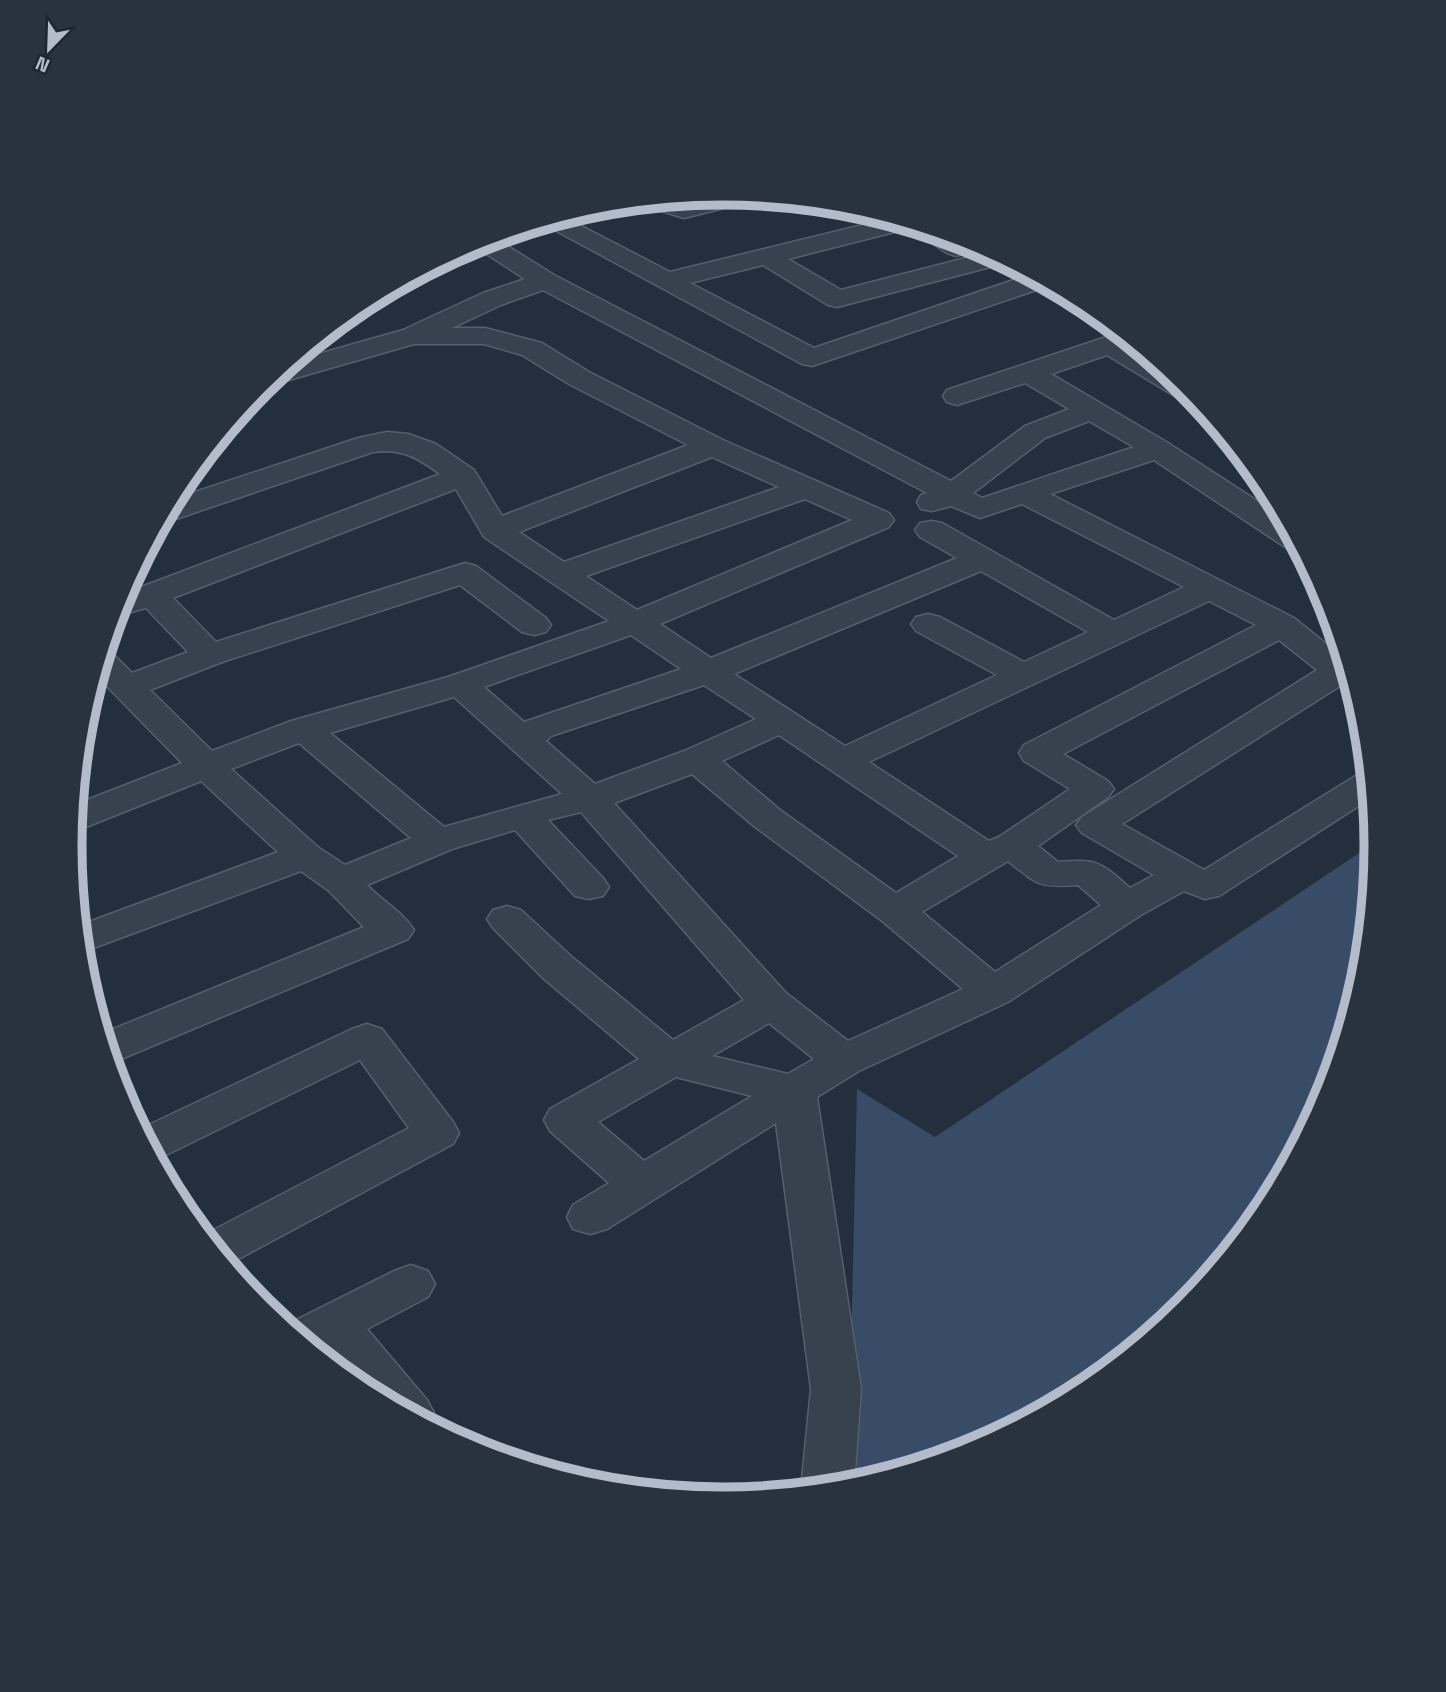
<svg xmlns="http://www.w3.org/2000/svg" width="1446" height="1692" font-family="'Space Grotesk',sans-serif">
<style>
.water{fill:#394c67}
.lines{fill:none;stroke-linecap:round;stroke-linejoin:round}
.minor-casing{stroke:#565f6c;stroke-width:3}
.minor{fill:#38414e;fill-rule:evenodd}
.rim{fill:none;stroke:#b4bcc9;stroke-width:9}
</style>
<rect width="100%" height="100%" fill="#242f3e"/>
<polygon class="water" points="1371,845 1376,847 1363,974 1326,1096 1266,1209 1184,1308 1085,1389 973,1449 848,1487 857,1089 935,1137"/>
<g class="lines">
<defs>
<g id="minor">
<polygon points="726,193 759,197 756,200 684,218 642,205 640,201 670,198 685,203"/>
<polygon points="562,216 670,272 891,218 982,248 956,256 947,253 910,228 788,259 841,290 985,253 994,256 998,261 994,266 837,307 828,305 763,265 690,283 814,348 1031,274 1051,285 812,366 802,364 540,222"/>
<path d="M 493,237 L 554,275 L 951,481 L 1025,426 L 1069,409 L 1025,383 L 957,405 L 947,402 L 943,396 L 947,390 L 1121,332 L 1136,344 L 1131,346 C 1157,362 1180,378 1199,402 L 1183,401 L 1107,355 L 1051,374 L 1168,443 L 1285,519 L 1301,548 L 1285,547 L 1154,460 L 1050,494 L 1294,618 L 1345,659 L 1354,688 L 1340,686 L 1122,824 L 1204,870 L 1357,775 L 1369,772 L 1371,798 L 1219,896 L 1205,899 L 1184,891 L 1141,915 L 1008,1002 L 859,1071 L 817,1097 L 861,1389 L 854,1485 L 850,1487 L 802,1491 L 801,1489 L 811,1389 L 776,1123 L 607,1229 L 590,1234 L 573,1229 L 567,1217 L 573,1205 L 609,1183 L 550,1131 L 544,1120 L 550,1109 L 639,1059 L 543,978 L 493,928 L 487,919 L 493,910 L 507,906 L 521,910 L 573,958 L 673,1040 L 744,1000 L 581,812 L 548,820 L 603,878 L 609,887 L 603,896 L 589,899 L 575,896 L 515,830 L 452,849 L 367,885 C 382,901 403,912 414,930 L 408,939 L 121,1059 L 110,1063 L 101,1034 L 364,927 L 328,890 L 301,871 L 80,953 L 78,926 L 278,852 L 201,781 L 86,827 L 72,830 L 74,805 L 182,763 L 96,675 L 103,650 L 112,653 L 132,673 L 188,652 L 146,608 L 113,617 L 120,595 L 440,474 C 418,458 402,448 373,452 L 176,519 L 160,520 L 171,500 L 358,438 L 387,432 L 408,434 L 436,444 L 474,470 L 502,516 L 688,445 L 569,384 L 522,355 L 484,344 L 414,344 L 282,382 L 272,384 L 264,382 L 287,363 L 403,330 L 483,293 L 525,279 L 471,244 ZM 543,290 L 927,493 L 921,495 L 917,502 L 921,509 L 932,511 L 951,506 L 980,518 L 1022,504 L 1184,587 L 1114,620 L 942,523 L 931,521 L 920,523 L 915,530 L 920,537 L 957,558 L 711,658 L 660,624 L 889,527 L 894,520 L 889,513 L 723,440 L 589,372 L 542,343 L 485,328 L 452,328 L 501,305 ZM 1089,421 L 1134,447 L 982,498 L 973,493 L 1045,438 ZM 712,457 L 779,487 L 564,562 L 519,532 ZM 456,489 L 484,537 L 609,621 L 448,677 L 291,721 L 212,751 L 150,690 L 222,662 L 460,585 L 522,632 L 534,635 L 546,632 L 551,625 L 546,618 L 476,566 L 465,563 L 216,642 L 173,598 ZM 805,499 L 852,520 L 637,610 L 586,576 ZM 981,571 L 1088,632 L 1024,662 L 940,617 L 928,614 L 916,617 L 911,624 L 916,631 L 997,675 L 845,746 L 734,674 ZM 1209,601 L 1256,625 L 1024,745 L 1019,753 L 1024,761 L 1070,789 L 999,837 L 989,841 L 869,762 ZM 631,635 L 681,669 L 524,722 L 484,687 ZM 1279,640 L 1317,670 L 1082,817 L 1076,825 L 1082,833 L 1154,875 L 1130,888 C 1100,862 1099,859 1058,862 L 1038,846 L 1108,797 L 1114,789 L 1108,781 L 1063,754 ZM 704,685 L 756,719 L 684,751 L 595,784 L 546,741 L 551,736 ZM 454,697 L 562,794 L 444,827 L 330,733 ZM 779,735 L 958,856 L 896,893 L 780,810 L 722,761 ZM 299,743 L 411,838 L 345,865 L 319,848 L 231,769 ZM 692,774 L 754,826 L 881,920 L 963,989 L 848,1041 L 786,993 L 614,803 ZM 1008,861 C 1038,885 1039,888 1078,885 L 1101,905 L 995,972 L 922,912 ZM 769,1023 L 814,1059 L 788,1074 L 712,1056 ZM 676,1077 L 752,1096 L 644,1161 L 598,1122 Z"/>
<polygon points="367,1024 382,1029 453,1122 459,1133 453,1144 227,1265 202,1236 409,1128 360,1060 162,1157 153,1159 138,1130 352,1029"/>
<polygon points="411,1265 428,1271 435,1284 428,1297 367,1329 427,1400 435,1415 429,1426 360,1389 327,1350 318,1354 284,1326 394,1271"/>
</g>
</defs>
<use href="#minor" class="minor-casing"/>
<use href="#minor" class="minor"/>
</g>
<path d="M0 0H1446V1692H0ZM82 846a641 641 0 1 1 1282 0a641 641 0 1 1-1282 0Z" fill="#29323f" fill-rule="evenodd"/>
<path class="rim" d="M82 846a641 641 0 1 1 1282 0a641 641 0 1 1-1282 0Z"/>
<g transform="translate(49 49) rotate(203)" stroke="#1d2633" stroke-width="5" paint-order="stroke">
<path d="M0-5L12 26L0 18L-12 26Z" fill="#b4bcc9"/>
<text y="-10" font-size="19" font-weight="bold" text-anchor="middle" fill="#b4bcc9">N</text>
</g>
</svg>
